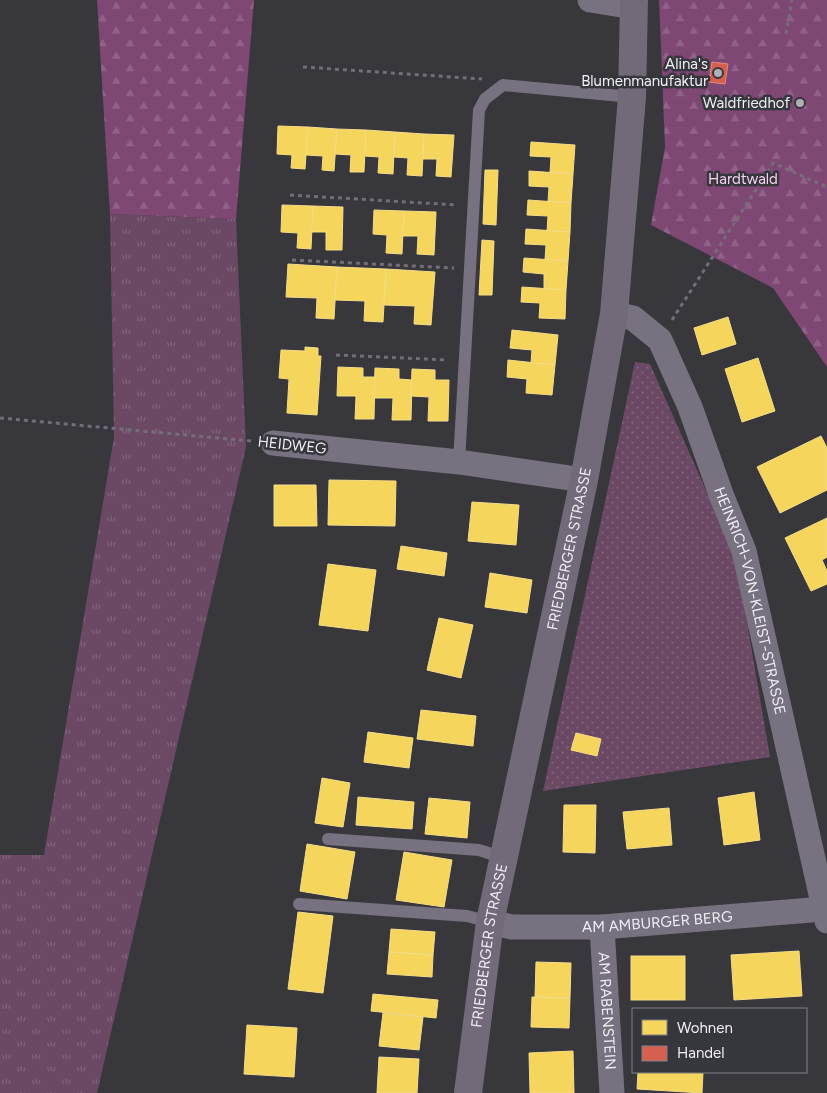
<svg xmlns="http://www.w3.org/2000/svg" width="827" height="1093" font-family="Figtree,sans-serif">
<style>
.grass{fill:url(#grass-tufts)}
.forest{fill:url(#forest-firs)}
.park{fill:url(#park-dots)}
.homes{fill:#f6d55c;stroke:#f4dd8a}
.shops{fill:#d6604d;stroke:#de8b7f}
.lines{fill:none;stroke-linecap:round;stroke-linejoin:round}
.path{stroke:#736e78;stroke-width:3;stroke-dasharray:4 4;stroke-linecap:butt}
.lane{stroke:#787180;stroke-width:12}
.street{stroke:#787180;stroke-width:25}
.secondary{stroke:#726a78;stroke-width:28}
.poi-dot{fill:#afafb4;stroke:#36363d;stroke-width:2}
.labels{text-anchor:middle;dominant-baseline:central;stroke-width:5;stroke-linejoin:round;paint-order:stroke}
.poi-label{font-size:15px;fill:#efeff4;stroke:#36363d;text-anchor:end}
.park-label{font-size:15px;fill:#f7d1ed;stroke:#36363d}
.street-label{font-size:15px;fill:#efeff4;stroke:#36363d}
</style>
<defs>
<pattern id="grass-tufts" width="24" height="20" patternUnits="userSpaceOnUse" patternTransform="scale(1.25)"><rect width="24" height="20" fill="#6b4964"/><path d="M3 7l-1-3M5 7V3M7 7l1-3M15 17l-1-3M17 17v-4M19 17l1-3" fill="none" stroke="#80647b"/></pattern>
<pattern id="forest-firs" width="22" height="20" patternUnits="userSpaceOnUse" patternTransform="scale(1.25)"><rect width="22" height="20" fill="#7e4774"/><path d="M5 1l3.5 6h-7zM16 11l3.5 6h-7z" fill="#916288"/></pattern>
<pattern id="park-dots" width="8" height="8" patternUnits="userSpaceOnUse" patternTransform="scale(1.25)"><rect width="8" height="8" fill="#6b4964"/><path d="M2 2h.1M6 6h.1" fill="none" stroke="#80647b" stroke-width="1.8" stroke-linecap="round"/></pattern>
</defs>
<rect width="100%" height="100%" fill="#37373c"/>
<polygon class="grass" points="110,214 236,219 246,447 97,1093 0,1093 0,855 44,855 114,437"/>
<g class="forest">
<polygon points="97,0 254,0 236,219 110,214"/>
<polygon points="659,0 827,0 827,367 773,288 651,225 665,147"/>
</g>
<polygon class="park" points="635,362 650,364 736,558 770,757 543,791"/>
<g class="homes">
<polygon points="278,126 308,127 305,169 291,168 292,155 277,154"/>
<polygon points="308,127 337,129 334,171 322,170 323,156 306,155"/>
<polygon points="337,129 366,130 364,172 350,172 351,155 335,154"/>
<polygon points="366,130 395,132 393,174 378,173 379,157 365,156"/>
<polygon points="395,132 424,134 422,176 407,175 408,158 394,157"/>
<polygon points="424,134 454,135 451,177 436,176 437,159 423,159"/>
<polygon points="531,142 575,145 573,174 550,172 551,157 530,156"/>
<polygon points="485,170 498,170 496,225 483,224"/>
<polygon points="529,171 573,174 571,203 548,202 549,187 529,186"/>
<polygon points="528,200 571,203 570,232 547,231 548,216 527,215"/>
<polygon points="282,205 313,206 311,249 297,248 298,233 281,232"/>
<polygon points="313,206 343,207 342,250 326,250 326,232 312,232"/>
<polygon points="374,210 404,211 402,254 386,253 387,235 373,234"/>
<polygon points="404,211 436,212 434,255 417,254 418,236 403,236"/>
<polygon points="526,229 570,232 568,261 545,260 546,245 525,244"/>
<polygon points="482,240 494,241 492,295 479,295"/>
<polygon points="524,258 568,261 566,290 544,289 544,274 523,272"/>
<polygon points="288,264 337,267 334,319 316,318 317,298 286,297"/>
<polygon points="337,267 386,269 383,322 364,321 365,301 335,300"/>
<polygon points="386,269 435,272 431,325 414,324 415,306 384,305"/>
<polygon points="522,287 566,290 565,319 539,318 540,303 521,302"/>
<polygon points="728,317 736,344 702,355 694,328"/>
<polygon points="512,330 558,335 555,365 531,363 532,350 510,348"/>
<polygon points="305,347 318,348 318,356 321,356 317,415 287,413 289,379 279,378 281,350 305,351"/>
<polygon points="758,358 775,411 742,422 725,369"/>
<polygon points="508,360 555,365 552,395 526,393 527,379 507,377"/>
<polygon points="338,367 363,368 363,377 375,377 374,419 355,419 356,396 337,396"/>
<polygon points="375,368 399,369 399,379 412,380 411,420 392,420 393,398 374,398"/>
<polygon points="412,369 435,370 435,380 449,380 448,421 428,421 429,397 411,396"/>
<polygon points="821,436 827,448 827,490 780,513 757,467"/>
<polygon points="329,480 396,481 395,526 328,525"/>
<polygon points="274,485 316,485 317,526 274,526"/>
<polygon points="472,502 519,505 516,545 468,541"/>
<polygon points="827,518 827,557 822,560 827,571 827,584 811,591 785,538"/>
<polygon points="401,546 447,553 444,576 397,569"/>
<polygon points="328,564 376,570 368,631 319,625"/>
<polygon points="490,573 532,580 527,613 485,607"/>
<polygon points="439,618 473,625 461,678 427,670"/>
<polygon points="421,710 476,716 473,746 417,739"/>
<polygon points="368,732 413,738 409,768 364,762"/>
<polygon points="576,733 601,739 597,756 571,750"/>
<polygon points="322,778 350,783 343,827 315,823"/>
<polygon points="754,792 760,840 724,845 718,798"/>
<polygon points="358,797 414,802 412,829 356,825"/>
<polygon points="429,798 470,802 467,838 425,834"/>
<polygon points="564,805 596,805 595,853 563,852"/>
<polygon points="669,808 672,845 627,849 623,812"/>
<polygon points="307,844 355,852 347,899 300,891"/>
<polygon points="404,852 452,860 444,907 396,900"/>
<polygon points="298,912 333,916 323,993 288,989"/>
<polygon points="391,929 435,932 433,955 389,952"/>
<polygon points="799,951 802,996 734,1000 731,955"/>
<polygon points="389,952 433,955 432,977 387,974"/>
<rect x="631" y="956" width="54" height="44"/>
<polygon points="536,962 571,963 570,998 535,997"/>
<polygon points="373,994 438,1000 436,1018 371,1011"/>
<polygon points="532,997 570,998 569,1028 531,1027"/>
<polygon points="383,1013 423,1017 419,1050 379,1046"/>
<polygon points="247,1025 297,1028 294,1077 244,1074"/>
<polygon points="573,1051 574,1093 530,1093 529,1053"/>
<polygon points="379,1057 419,1059 417,1093 377,1093"/>
<polygon points="638,1072 703,1072 702,1093 637,1089"/>
</g>
<polygon class="shops" points="712,62 728,64 725,84 709,82"/>
<g class="lines">
<g class="path">
<polyline points="786,34 792,0"/>
<polyline points="303,67 482,79"/>
<polyline points="290,195 457,205"/>
<polyline points="292,260 454,268"/>
<polyline points="672,320 773,163 827,187"/>
<polyline points="336,355 448,360"/>
<polyline points="0,418 251,441"/>
</g>
<g class="lane">
<polyline points="459,462 479,110 485,99 503,85 632,97"/>
<polyline points="328,839 479,850 504,858"/>
<polyline points="299,904 467,916 490,922"/>
</g>
<g class="street">
<polyline points="590,0 634,7"/>
<path id="s1" d="M 614,314 L 633,318 L 660,340 L 690,407 L 722,497 L 744,551 L 827,921"/>
<polyline points="273,443 459,462 584,480"/>
<path id="s2" d="M 490,922 L 512,927 L 602,927 L 824,909"/>
<path id="s3" d="M 602,927 L 612,1093"/>
</g>
<path class="secondary" id="s4" d="M 468,1093 L 490,922 L 584,480 L 614,314 L 632,97 L 634,0"/>
</g>
<g class="poi-dot">
<circle cx="718" cy="73" r="5"/>
<circle cx="800" cy="103" r="5"/>
</g>
<g class="labels">
<g class="poi-label">
<text x="708" y="64">Alina's<tspan x="708" dy="17">Blumenmanufaktur</tspan></text>
<text x="790" y="103">Waldfriedhof</text>
</g>
<g class="park-label">
<text x="743" y="179">Hardtwald</text>
</g>
<g class="street-label">
<text transform="translate(292 445) rotate(6)">HEIDWEG</text>
<text stroke="none"><textPath href="#s4" startOffset="554">FRIEDBERGER STRASSE</textPath></text>
<text stroke="none"><textPath href="#s1" startOffset="331">HEINRICH-VON-KLEIST-STRASSE</textPath></text>
<text stroke="none"><textPath href="#s2" startOffset="168">AM AMBURGER BERG</textPath></text>
<text stroke="none"><textPath href="#s4" startOffset="149">FRIEDBERGER STRASSE</textPath></text>
<text stroke="none"><textPath href="#s3" startOffset="84">AM RABENSTEIN</textPath></text>
</g>
</g>
<rect x="632" y="1008" width="175" height="65" fill="#36363d" stroke="#808086"/>
<rect x="642" y="1020" width="25" height="15" fill="#f6d55c" stroke="#808086"/>
<text x="677" y="1033" font-size="15" fill="#efeff4">Wohnen</text>
<rect x="642" y="1046" width="25" height="15" fill="#d6604d" stroke="#808086"/>
<text x="677" y="1058" font-size="15" fill="#efeff4">Handel</text>
</svg>
